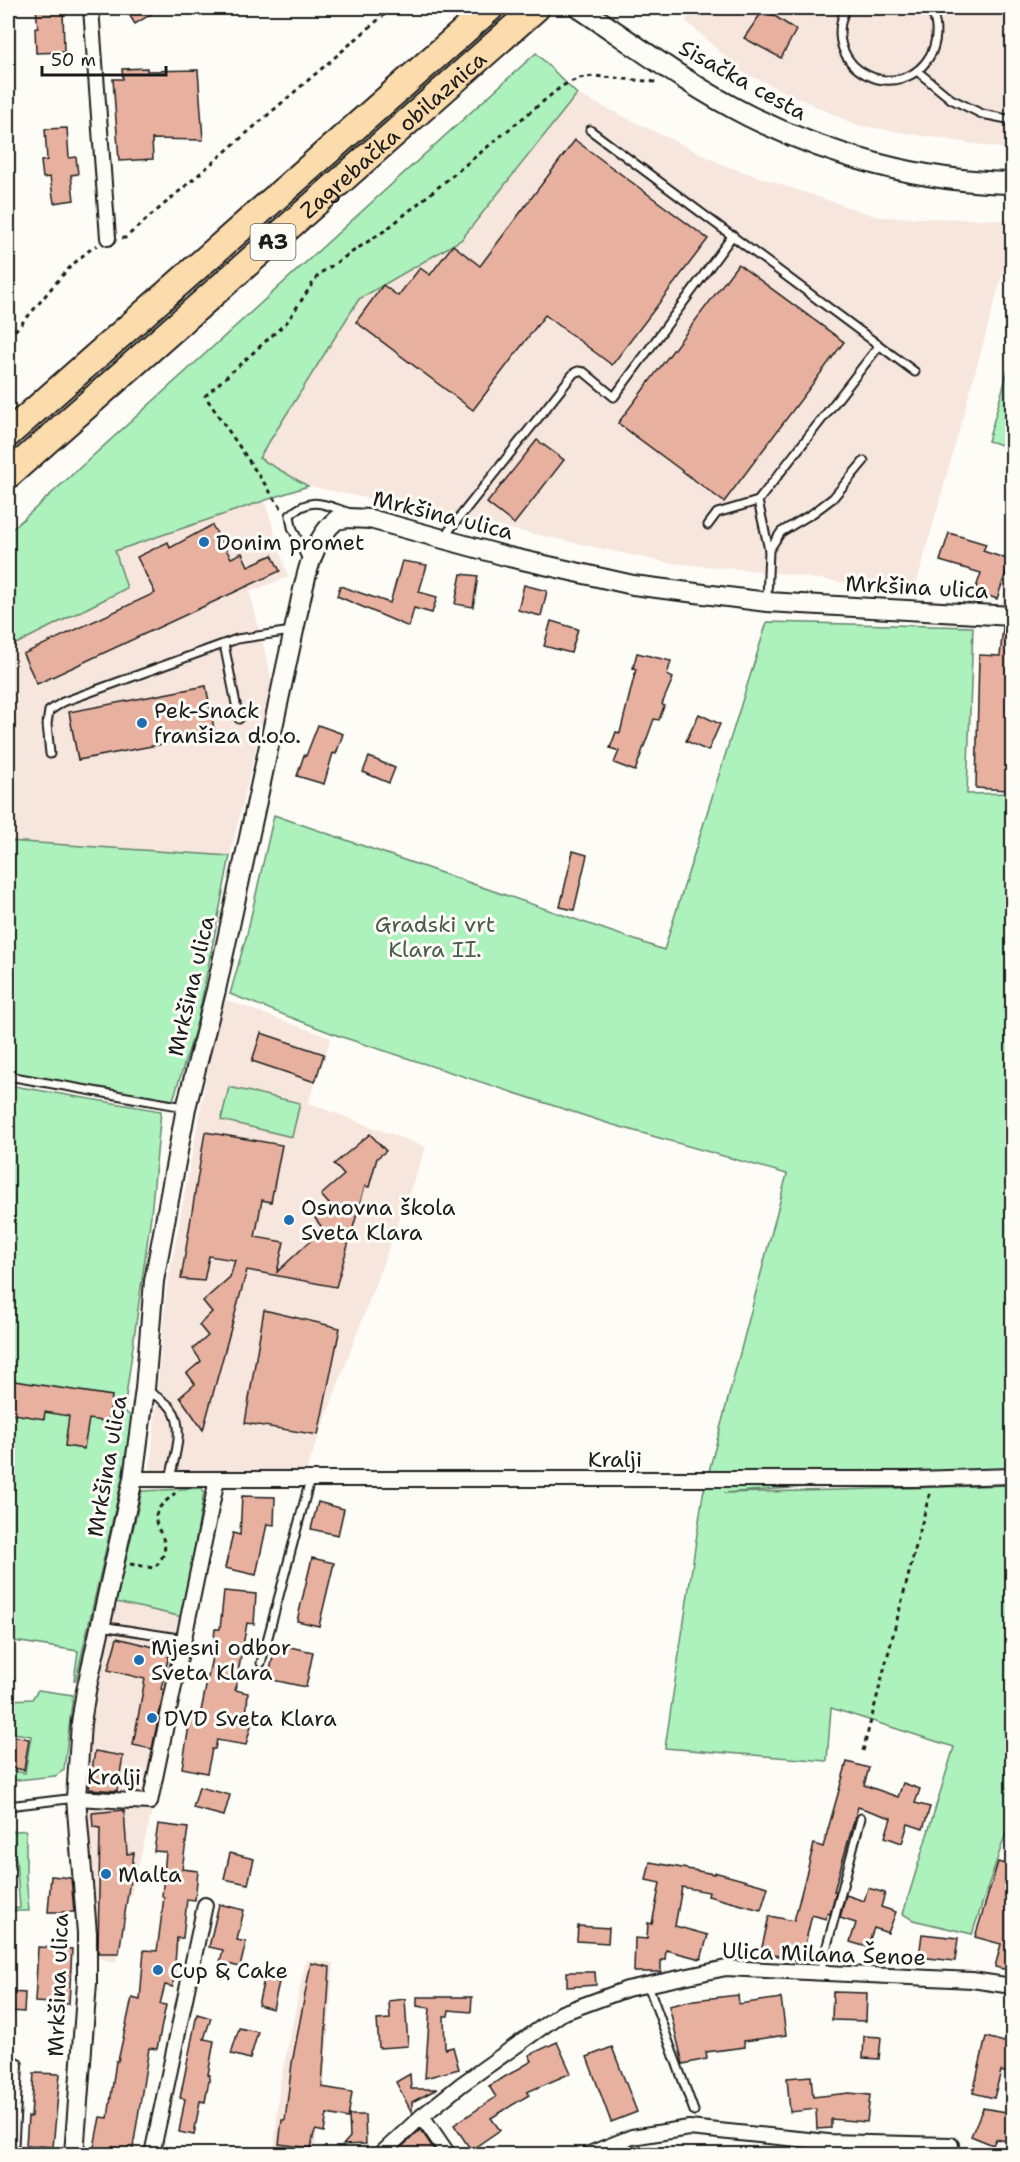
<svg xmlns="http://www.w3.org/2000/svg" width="1020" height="2162" font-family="'Shantell Sans',sans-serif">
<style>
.built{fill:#f7e6dd}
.green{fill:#adf1bc;stroke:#64866c;stroke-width:1.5}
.building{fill:#e8b19f;stroke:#1c1c1c;stroke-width:1.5}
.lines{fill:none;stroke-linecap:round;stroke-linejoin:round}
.service-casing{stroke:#1c1c1c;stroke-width:11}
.minor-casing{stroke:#1c1c1c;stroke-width:18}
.tertiary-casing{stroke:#1c1c1c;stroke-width:22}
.secondary-casing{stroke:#1c1c1c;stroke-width:24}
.motorway-casing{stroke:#1c1c1c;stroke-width:30}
.path{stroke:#1c1c1c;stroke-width:3;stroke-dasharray:4.5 4.5;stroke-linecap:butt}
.service{stroke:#fdfcf7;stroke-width:7}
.minor{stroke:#fdfcf7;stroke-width:14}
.tertiary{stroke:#fdfcf7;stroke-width:18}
.secondary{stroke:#fdfcf7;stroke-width:20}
.motorway{stroke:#fcdcac;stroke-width:26}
.poi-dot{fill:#1f6fb2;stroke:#fdfcf7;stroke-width:2}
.labels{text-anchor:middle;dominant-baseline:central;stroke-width:6;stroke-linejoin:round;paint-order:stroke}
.shield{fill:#fdfcf7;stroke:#605f5e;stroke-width:1.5}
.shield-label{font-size:21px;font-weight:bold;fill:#1c1c1c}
.street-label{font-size:22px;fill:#1c1c1c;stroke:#fdfcf7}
.poi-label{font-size:22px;fill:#1c1c1c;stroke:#fdfcf7;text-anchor:start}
.park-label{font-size:22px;fill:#485c4c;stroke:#fdfcf7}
</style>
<rect width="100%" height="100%" fill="#fdfcf7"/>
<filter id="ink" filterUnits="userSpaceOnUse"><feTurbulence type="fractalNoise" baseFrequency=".0167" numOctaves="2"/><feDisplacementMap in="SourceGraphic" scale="12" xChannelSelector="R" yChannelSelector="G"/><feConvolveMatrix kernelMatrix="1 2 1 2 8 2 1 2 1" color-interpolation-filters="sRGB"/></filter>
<g filter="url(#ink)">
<g class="built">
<polygon points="699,8 1012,8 1012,150 856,125 742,72 685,20"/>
<polygon points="577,94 726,166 878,217 1012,220 1012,239 914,593 771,572 669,563 309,486 259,459 359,299 461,240"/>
<polygon points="265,501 288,577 250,592 272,681 230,856 8,841 8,648 127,589 115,551"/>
<polygon points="1012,557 1012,605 1001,605"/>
<polygon points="226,1000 331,1038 308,1103 426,1147 306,1471 150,1473 166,1293 214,1036"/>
<polygon points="112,1602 183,1617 148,1810 152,1811 130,1899 127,1899 116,1962 97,1958 94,1892 83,1805 88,1742 98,1666"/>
<polygon points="306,1960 334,1963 325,2071 314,2154 274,2154 279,2088"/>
</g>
<g class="green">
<polygon points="536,53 577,94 461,240 359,299 259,458 308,486 115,551 127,588 8,648 8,533"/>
<polygon points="1011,360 1012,360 1012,448 988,441"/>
<polygon points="767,622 973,627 967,794 1012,793 1012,1472 724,1493 1012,1485 1012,1815 972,1934 913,1920 903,1914 954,1747 831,1708 827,1761 665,1748 703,1494 787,1174 610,1124 339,1036 230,994 247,934 274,815 664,950"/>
<polygon points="8,841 230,856 197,1024 173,1100 8,1076"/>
<polygon points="8,1085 161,1111 151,1215 124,1411 132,1417 122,1479 76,1680 74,1680 78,1651 8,1640"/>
<polygon points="229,1087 300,1103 292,1137 221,1120"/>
<polygon points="202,1488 204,1492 183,1617 116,1602 142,1491"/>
<polygon points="38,1690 73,1695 64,1770 55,1776 8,1781 8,1770 25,1773 31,1736 8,1732 8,1700 32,1699"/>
<polygon points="26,1830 26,1876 29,1911 8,1911 8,1909 20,1908 16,1859 8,1852 8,1832"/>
</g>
<g class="building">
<polygon points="36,8 63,8 64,52 36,53 35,28 38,28"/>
<polygon points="125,8 161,8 135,24"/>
<polygon points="764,9 796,30 781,58 744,38"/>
<polygon points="147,68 147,71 198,70 203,140 152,139 153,159 119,161 113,79 123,79 122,69"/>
<polygon points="67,128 69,158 76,157 78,174 71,175 74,200 54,203 50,177 43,178 41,161 47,160 45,129"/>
<polygon points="575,140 708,239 612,365 545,315 473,410 356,322 383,285 398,296 420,268 430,275 453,245 480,266"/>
<polygon points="738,264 844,342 724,502 618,423"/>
<polygon points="537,440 564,460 514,524 487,503"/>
<polygon points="212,525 231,558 242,553 248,566 272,555 280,571 37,684 23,654 155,593 137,557 168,542 170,548"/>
<polygon points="949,533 986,544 983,551 1010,560 997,599 975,591 981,573 940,561"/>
<polygon points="402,561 427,565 419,592 437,597 432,613 414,608 409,627 337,596 340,586 390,603"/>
<polygon points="461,574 478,576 473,607 455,604"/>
<polygon points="524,585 547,591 541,616 518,610"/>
<polygon points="551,621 578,629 571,653 544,646"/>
<polygon points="1003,627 1012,627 1012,681 1007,790 976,788 979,655 1000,656"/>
<polygon points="637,653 671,661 667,675 673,678 662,704 664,706 659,720 654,719 635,771 614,763 619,751 610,748 616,732 620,733 636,669 633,668"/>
<polygon points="206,686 215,734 78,760 69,712"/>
<polygon points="699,714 720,724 708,751 686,741"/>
<polygon points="318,725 343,734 336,754 333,753 324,784 297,776 304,755 306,756"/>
<polygon points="369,757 395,768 389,783 363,772"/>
<polygon points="573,851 587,855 574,910 560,907"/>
<polygon points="261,1033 324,1054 315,1082 252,1061"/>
<polygon points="205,1132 282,1145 271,1202 262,1200 255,1237 284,1242 277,1272 323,1229 315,1218 330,1205 321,1195 344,1175 334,1164 370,1134 386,1151 377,1158 369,1187 365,1186 336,1287 247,1270 203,1430 180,1397 195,1384 187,1373 201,1361 193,1349 208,1336 199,1325 212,1312 203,1301 230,1277 235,1260 209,1256 204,1281 181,1279"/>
<polygon points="264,1310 340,1328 318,1435 245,1423"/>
<polygon points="8,1380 112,1396 108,1422 89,1419 84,1449 65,1446 69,1416 45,1412 44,1419 8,1413"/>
<polygon points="242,1496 275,1497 274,1525 267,1524 256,1575 225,1568 233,1533 240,1535"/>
<polygon points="318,1502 344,1509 338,1535 311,1529"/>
<polygon points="312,1558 334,1563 319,1626 297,1621"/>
<polygon points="224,1591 256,1594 254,1624 247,1623 235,1690 248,1693 246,1717 253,1718 246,1745 217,1740 215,1749 212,1749 207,1773 182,1768 191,1714 200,1716 212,1657 215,1629 220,1629"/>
<polygon points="117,1638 170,1651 161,1689 164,1690 152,1749 133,1745 145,1679 108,1670"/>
<polygon points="276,1644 313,1652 306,1687 268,1679"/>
<polygon points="8,1735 29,1739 24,1770 8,1767"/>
<polygon points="95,1751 123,1756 117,1791 89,1789"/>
<polygon points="847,1762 869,1768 864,1785 898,1797 903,1783 920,1789 915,1803 930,1807 923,1829 908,1824 902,1843 885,1837 891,1818 858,1807 834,1891 836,1891 830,1914 827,1913 826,1919 812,1915 801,1961 761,1952 769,1916 794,1921 814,1844 823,1847"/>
<polygon points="199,1787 230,1795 224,1816 193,1808"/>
<polygon points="124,1810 127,1854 134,1853 119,1953 98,1953 100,1828 93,1827 92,1813"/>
<polygon points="158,1824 188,1828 182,1869 198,1871 195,1900 187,1899 183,1938 177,1938 173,1987 165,1985 160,2004 166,2005 157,2049 149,2048 132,2154 107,2154 93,2152 100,2117 108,2118 116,2061 118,2061 132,1998 140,2000 144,1950 157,1951 164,1897 162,1896 166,1852 154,1851"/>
<polygon points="230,1853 254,1859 248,1884 224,1879"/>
<polygon points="650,1862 714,1874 714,1872 768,1887 761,1910 708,1896 709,1892 682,1887 675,1926 708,1935 701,1959 666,1950 665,1960 661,1960 661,1972 634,1972 635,1938 647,1939 648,1923 652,1924 660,1883 646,1880"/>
<polygon points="998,1862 1012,1866 1012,1971 995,1967 1001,1944 975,1937"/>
<polygon points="51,1876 71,1878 74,1912 48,1912"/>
<polygon points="868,1888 885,1893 881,1907 896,1912 888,1933 874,1928 867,1947 850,1942 856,1923 840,1918 846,1895 864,1901"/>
<polygon points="219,1904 244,1910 237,1940 246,1942 240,1967 220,1962 223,1950 209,1947"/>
<polygon points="578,1926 609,1928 608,1943 577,1941"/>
<polygon points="922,1934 958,1938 955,1961 919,1957"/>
<polygon points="38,1947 72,1949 69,2004 35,2002"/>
<polygon points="311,1963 330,1967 322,2087 352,2092 348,2118 327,2114 324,2132 316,2130 314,2133 311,2148 279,2144 282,2120 285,2120 292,2063"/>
<polygon points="567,1972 595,1972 596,1985 567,1987"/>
<polygon points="264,1979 279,1982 273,2009 258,2005"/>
<polygon points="11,1992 25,1993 24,2012 10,2011"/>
<polygon points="833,1992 867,1993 866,2021 832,2020"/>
<polygon points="738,1995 739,2004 781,1998 786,2035 744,2041 745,2047 706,2052 707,2059 683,2064 669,2006 694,2000"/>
<polygon points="417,1997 472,1997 471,2012 449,2010 448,2016 444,2016 445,2049 453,2047 459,2069 425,2078 430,2008 417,2006"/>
<polygon points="405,1999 408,2046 379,2048 377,2020 390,2019 389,2001"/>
<polygon points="197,2014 211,2018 204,2039 214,2041 208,2075 210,2075 205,2102 200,2101 194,2135 179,2132 185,2099 180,2098"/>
<polygon points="239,2028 258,2032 250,2059 231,2054"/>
<polygon points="864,2036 881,2037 879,2059 863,2058"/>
<polygon points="986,2037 1012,2044 1012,2064 1010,2074 1001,2071 994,2098 973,2093"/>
<polygon points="557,2042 571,2073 527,2092 529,2095 491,2118 500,2130 471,2150 454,2125 496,2097 489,2086 532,2061 529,2055"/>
<polygon points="612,2047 637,2112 611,2122 587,2057"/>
<polygon points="34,2073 60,2074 53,2147 26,2145 28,2117 31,2117"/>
<polygon points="410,2074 411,2089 437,2089 412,2102 412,2113 396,2082"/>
<polygon points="811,2076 813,2097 849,2093 870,2095 867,2122 831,2119 831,2128 817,2129 816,2109 790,2112 787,2078"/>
<polygon points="983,2108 1012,2113 1012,2142 996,2139 993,2145 971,2136"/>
<polygon points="349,2115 365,2115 366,2144 343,2145 350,2137"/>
<polygon points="421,2130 437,2154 394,2154 419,2131"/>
</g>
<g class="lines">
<defs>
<g id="service">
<path d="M 846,8 C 817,70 903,110 932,52 C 938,37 937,21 930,8"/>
<polyline points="917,71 951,99 982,114 1012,120"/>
<polyline points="590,130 915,372"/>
<polyline points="708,525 717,513 758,501"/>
<polyline points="443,538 574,373 578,371 584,372 614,397 733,235"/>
<polyline points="769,550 781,532 813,513 833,498 864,461"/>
<path d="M 307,560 L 292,527 L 290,515 C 312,495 325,505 350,513"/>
<polyline points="767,600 769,550 758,501 879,346"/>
<polyline points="224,644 239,719"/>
<polyline points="50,754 47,724 49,711 63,702 237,639 292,631"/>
<polyline points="8,1076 184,1107"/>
<path d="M 148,1391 C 155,1396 166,1401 171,1408 C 186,1427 174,1458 170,1479"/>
<polyline points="101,1626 185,1639"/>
<polyline points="261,1663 310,1480"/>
<polyline points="8,1806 76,1798"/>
<polyline points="820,1972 861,1818"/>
<polyline points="648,1985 694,2111"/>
</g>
<g id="minor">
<polyline points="91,8 108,238"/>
<polyline points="133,1479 916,1479 1012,1476"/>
<polyline points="76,1798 150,1802 217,1479"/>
<polyline points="422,2116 448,2154"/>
<polyline points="10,2154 15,2065"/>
<polyline points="152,2154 205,1905"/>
<polyline points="381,2154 422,2116 462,2084 562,2013 627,1989 726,1968 972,1980 1012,1986"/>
<polyline points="589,2154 632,2137 689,2128 828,2142 951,2145"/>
</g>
<path id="tertiary" d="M 74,2154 L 87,1983 L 87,1933 L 76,1798 L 81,1723 L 86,1691 L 133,1479 L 145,1389 L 154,1281 L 186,1108 L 216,990 L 296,621 C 304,588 309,543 336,520 L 348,518 L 370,519 L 509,557 L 633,585 L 767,602 L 1012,616"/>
<path id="secondary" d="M 580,8 C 635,45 689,86 749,116 C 830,156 922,182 1012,183"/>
<g id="motorway">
<polyline points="8,434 490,8"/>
<path id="s1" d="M 8,475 L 536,8"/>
</g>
</defs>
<use href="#service" class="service-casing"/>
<use href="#minor" class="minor-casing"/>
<use href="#tertiary" class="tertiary-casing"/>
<use href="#secondary" class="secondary-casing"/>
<use href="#motorway" class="motorway-casing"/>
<g class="path">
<polyline points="122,238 125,238 392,8"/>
<path d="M 8,337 C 40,308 60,269 97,245"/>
<polyline points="281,508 205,396 287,322 319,274 387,229 562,86 579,78 594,76 656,82"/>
<path d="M 130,1564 L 154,1568 C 181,1540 147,1530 158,1510 C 161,1504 170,1498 175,1493"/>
<polyline points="863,1751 930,1492"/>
</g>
<use href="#service" class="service"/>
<use href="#minor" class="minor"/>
<use href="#tertiary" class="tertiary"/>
<use href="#secondary" class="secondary"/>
<use href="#motorway" class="motorway"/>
</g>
</g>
<g class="poi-dot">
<circle cx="204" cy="542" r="6"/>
<circle cx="142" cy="723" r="6"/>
<circle cx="289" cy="1220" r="6"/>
<circle cx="139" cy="1660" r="6"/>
<circle cx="152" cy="1718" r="6"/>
<circle cx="106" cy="1874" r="6"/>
<circle cx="158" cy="1970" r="6"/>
</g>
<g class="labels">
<rect class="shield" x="250.5" y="224" width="45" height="36" rx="4.5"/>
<g class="shield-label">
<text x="273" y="242">A3</text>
</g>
<g class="street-label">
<text transform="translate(743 80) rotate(29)">Sisačka cesta</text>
<text stroke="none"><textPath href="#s1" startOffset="514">Zagrebačka obilaznica</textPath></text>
<text transform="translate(443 515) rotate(14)">Mrkšina ulica</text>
<text transform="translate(917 587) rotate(3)">Mrkšina ulica</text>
<text transform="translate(191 986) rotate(-77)">Mrkšina ulica</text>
<text x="615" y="1459">Kralji</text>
<text transform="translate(107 1466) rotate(-80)">Mrkšina ulica</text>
<text transform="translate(114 1777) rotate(1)">Kralji</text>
<text transform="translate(824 1954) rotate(2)">Ulica Milana Šenoe</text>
<text transform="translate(58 1985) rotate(-88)">Mrkšina ulica</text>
</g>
<g class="poi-label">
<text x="216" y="542">Donim promet</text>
<text x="154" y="710">Pek-Snack<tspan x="154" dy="25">franšiza d.o.o.</tspan></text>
<text x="301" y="1207">Osnovna škola<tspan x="301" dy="25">Sveta Klara</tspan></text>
<text x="151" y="1647">Mjesni odbor<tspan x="151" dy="25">Sveta Klara</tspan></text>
<text x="164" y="1718">DVD Sveta Klara</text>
<text x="118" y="1874">Malta</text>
<text x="170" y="1970">Cup &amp; Cake</text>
</g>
<g class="park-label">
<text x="435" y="924">Gradski vrt<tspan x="435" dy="25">Klara II.</tspan></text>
</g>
</g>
<rect width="1020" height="2162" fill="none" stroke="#fdfcf7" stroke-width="30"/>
<rect x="15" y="15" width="990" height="2132" fill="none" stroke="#1c1c1c" stroke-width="2" filter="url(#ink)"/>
<path d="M42 66v9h124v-9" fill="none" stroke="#1c1c1c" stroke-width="3"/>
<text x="51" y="66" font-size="18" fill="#1c1c1c" stroke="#fdfcf7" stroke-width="4.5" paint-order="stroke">50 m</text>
</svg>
